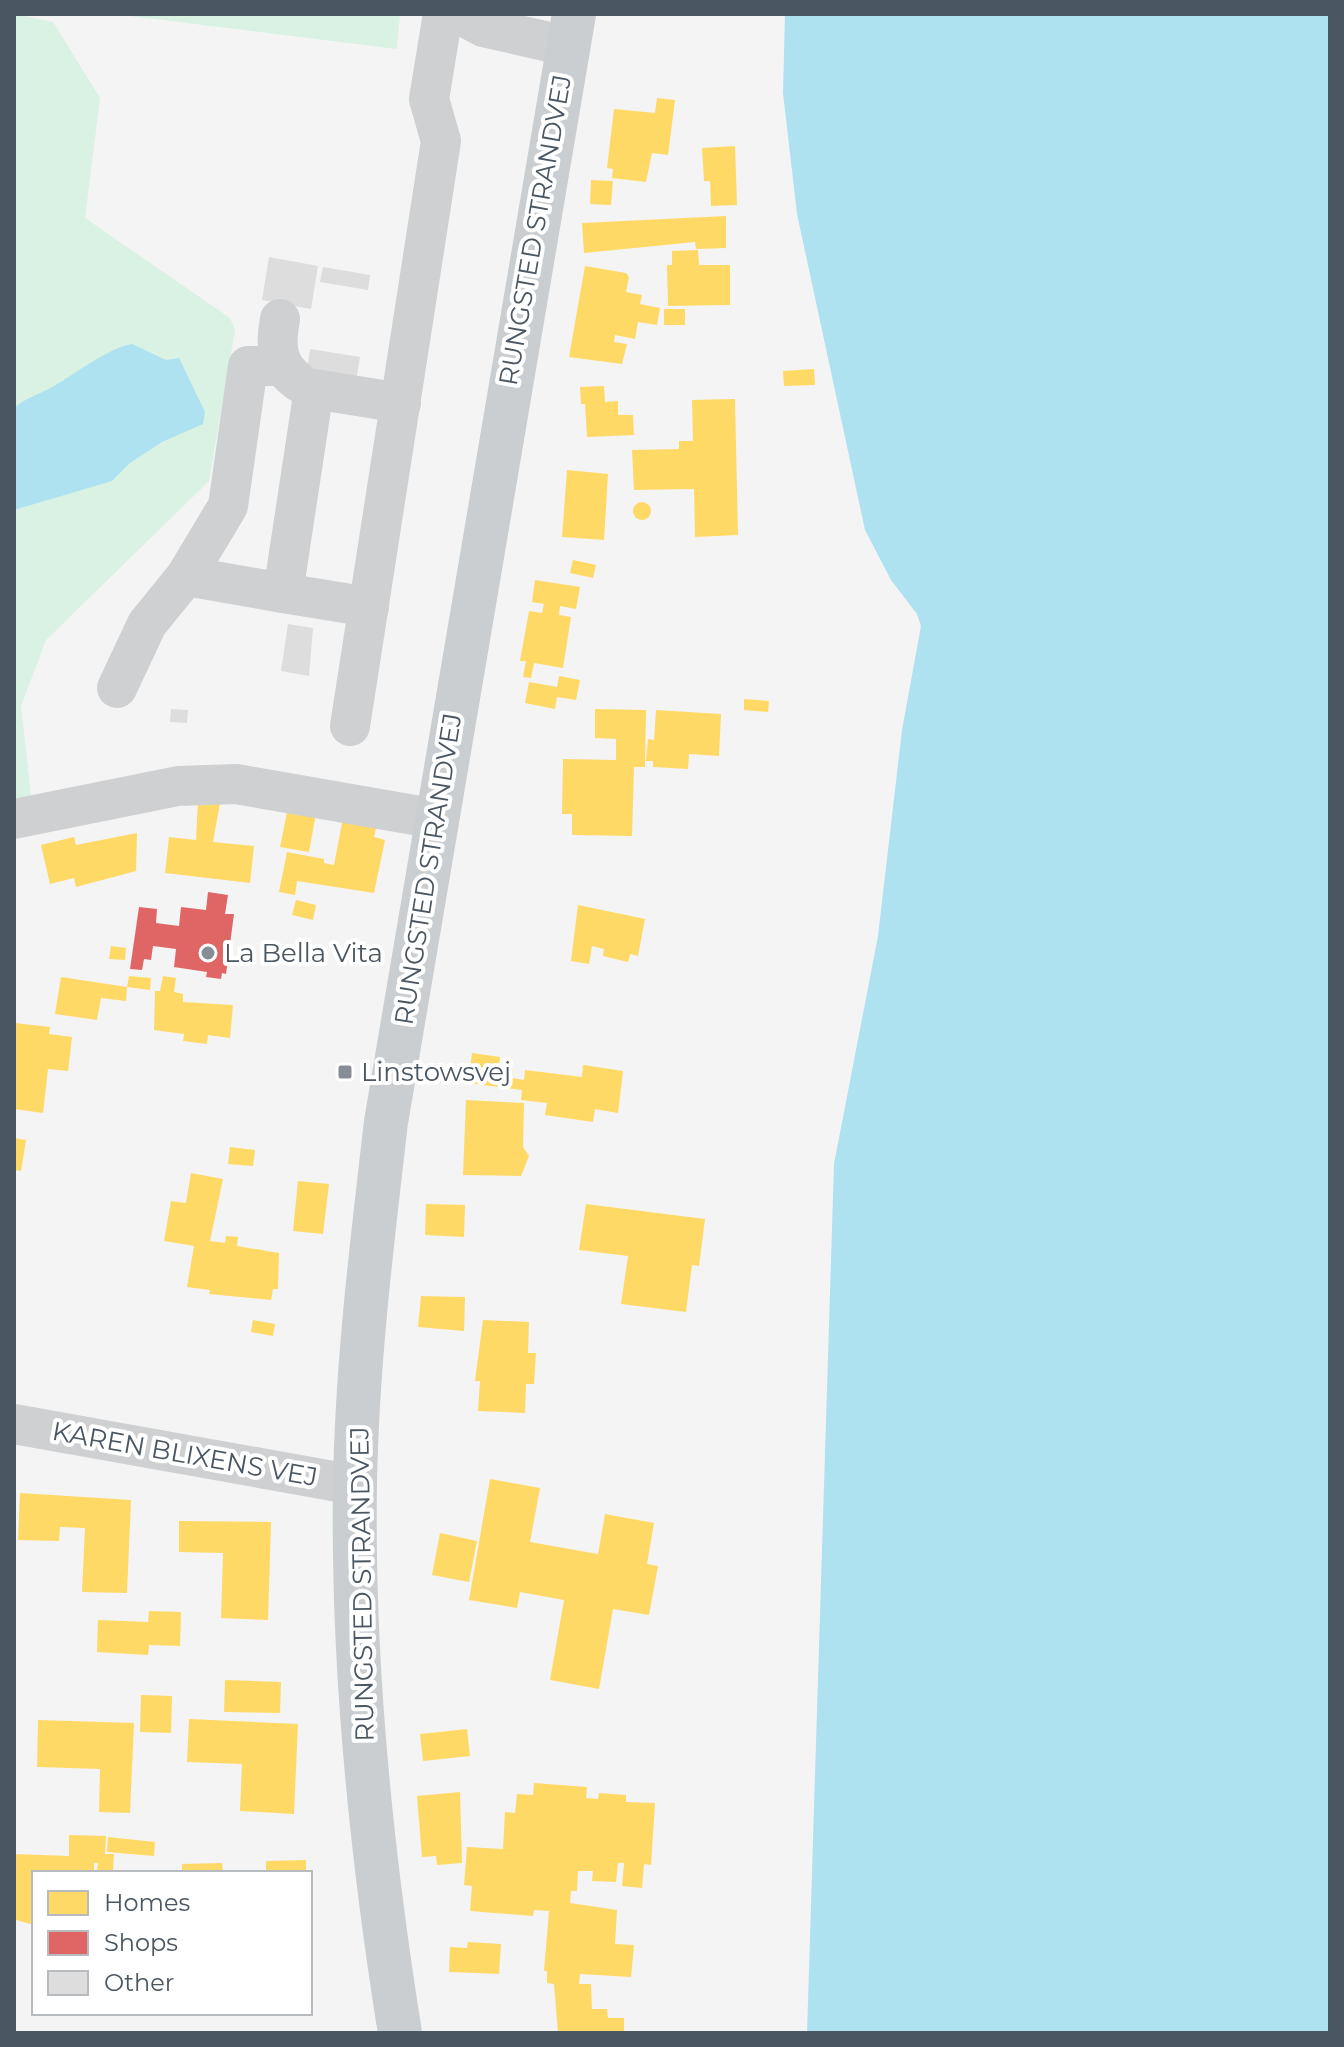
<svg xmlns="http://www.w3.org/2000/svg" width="1344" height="2047" font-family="Montserrat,sans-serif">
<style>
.green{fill:#d9f2e3}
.water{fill:#aee2f0}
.homes{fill:#ffd966}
.shops{fill:#e06666}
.building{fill:#ddddde}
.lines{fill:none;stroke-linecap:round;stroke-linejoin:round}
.minor{stroke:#ced0d2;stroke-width:40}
.major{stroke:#caced1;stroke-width:44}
.poi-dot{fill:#868d94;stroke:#fff;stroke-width:3}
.labels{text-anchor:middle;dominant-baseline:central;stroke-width:8;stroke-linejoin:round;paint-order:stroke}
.street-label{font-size:26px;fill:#4a5661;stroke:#fff}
.poi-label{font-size:26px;fill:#4a5661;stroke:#fff;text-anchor:start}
</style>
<rect width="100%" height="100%" fill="#f4f4f4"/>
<g class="green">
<polygon points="15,14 53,22 100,98 85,218 230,318 235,330 209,481 46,640 21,706 31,796 14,799"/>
<polygon points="114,14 400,14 397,49"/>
</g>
<g class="water">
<polygon points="785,14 1330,14 1330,2033 807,2033 834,1164 878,936 902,730 921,626 917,614 891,580 865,530 797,214 783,93"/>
<path d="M 132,344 L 166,360 L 179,358 L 205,412 L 203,424 L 162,442 L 130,463 L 112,481 L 14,510 L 14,408 C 28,396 44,393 59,383 C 79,371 109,348 132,344 Z"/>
</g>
<g class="homes">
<polygon points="657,98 675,100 668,155 652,153 646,182 612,178 613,169 607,168 614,109 655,113"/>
<polygon points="735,146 737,205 711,206 710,181 704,181 702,148"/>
<polygon points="591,180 613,181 611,205 590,204"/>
<polygon points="726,216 726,248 696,249 695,242 584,253 582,223"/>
<polygon points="698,250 699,265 730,265 730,305 668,306 667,265 672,265 672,251"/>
<polygon points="585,266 626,273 629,277 626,292 642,295 640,304 660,308 657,325 638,322 635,339 615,335 614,342 627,344 622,364 569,357"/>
<rect x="664" y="309" width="21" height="16"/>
<polygon points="814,369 815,385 784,386 783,371"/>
<polygon points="604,386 605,402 618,401 618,415 633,415 634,435 587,437 585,404 581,404 580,387"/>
<polygon points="735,399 738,535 695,537 694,489 634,490 632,450 679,449 679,441 693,441 692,400"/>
<polygon points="567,470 608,474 604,540 562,537"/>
<circle cx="642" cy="511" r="9"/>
<polygon points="573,560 596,565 593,578 570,573"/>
<polygon points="535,580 580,587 576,609 560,606 559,615 571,617 563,668 534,663 531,678 523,677 526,661 520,661 529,611 542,613 544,604 532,602"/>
<polygon points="559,676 580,680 576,700 557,697 555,709 525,703 529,682 557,687"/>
<polygon points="744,699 769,701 768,712 744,710"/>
<polygon points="595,709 646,710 645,767 634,767 632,836 572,835 572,814 562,814 563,759 616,760 616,739 595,738"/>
<polygon points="656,710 721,714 719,756 689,754 688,769 653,767 653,761 646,761 648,739 654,740"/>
<polygon points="198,800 220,803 213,842 254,846 250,883 165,873 169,837 196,840"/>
<polygon points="288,807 316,813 309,852 280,847"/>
<polygon points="343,818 377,824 374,837 385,840 374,893 297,881 295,895 279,892 287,852 324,859 324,863 334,865"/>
<polygon points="137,833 136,871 76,887 74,878 50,884 41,845 74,837 76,845"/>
<polygon points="296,900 316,905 313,920 292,915"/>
<polygon points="578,905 645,919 638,956 630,954 628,962 603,956 604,949 592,946 589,964 571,961"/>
<polygon points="111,946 126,948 125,960 109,959"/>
<polygon points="129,976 151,978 150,990 127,987"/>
<polygon points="163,976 176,978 174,992 183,994 183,1002 233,1005 230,1038 208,1035 207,1044 183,1041 184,1034 154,1030 155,991 160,991"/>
<polygon points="61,977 127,987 126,1001 101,998 97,1020 55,1014"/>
<polygon points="15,1023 50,1027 49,1034 72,1037 68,1071 48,1069 43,1113 14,1109"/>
<polygon points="472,1053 500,1057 499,1067 513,1069 512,1078 524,1080 525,1070 582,1077 583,1065 623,1071 618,1113 595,1109 593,1122 545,1115 547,1103 521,1100 522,1090 468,1083"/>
<polygon points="466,1100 524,1103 523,1147 529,1156 521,1176 463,1175"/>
<polygon points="14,1138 26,1140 21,1171 14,1170"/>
<polygon points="230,1147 255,1150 253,1166 228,1164"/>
<polygon points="191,1173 223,1179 210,1241 225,1243 226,1236 238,1237 237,1246 279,1253 278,1289 273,1289 271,1300 209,1294 210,1290 187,1287 194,1246 164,1241 171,1201 186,1203"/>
<polygon points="298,1181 329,1184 323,1234 293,1231"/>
<polygon points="426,1204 465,1205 464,1237 425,1235"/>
<polygon points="586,1204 705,1219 699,1266 692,1265 686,1312 621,1304 628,1256 579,1250"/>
<polygon points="421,1296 465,1297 464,1331 418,1327"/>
<polygon points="253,1320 275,1324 273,1336 251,1332"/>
<polygon points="483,1320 529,1322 528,1353 536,1353 534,1384 526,1384 525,1413 478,1411 480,1381 475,1381"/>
<polygon points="490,1479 540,1488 530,1542 598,1554 605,1514 654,1523 647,1564 658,1566 649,1615 613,1609 599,1689 550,1680 564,1600 520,1592 517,1608 469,1600"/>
<polygon points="20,1493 131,1500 127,1593 82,1592 85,1528 60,1527 59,1541 18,1540"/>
<polygon points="179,1521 271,1522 268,1620 221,1618 223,1553 179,1552"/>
<polygon points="440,1533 477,1541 469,1582 432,1575"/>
<polygon points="149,1611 181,1612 180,1646 149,1645 148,1655 97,1652 98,1620 148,1622"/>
<polygon points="225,1680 281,1682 280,1713 224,1712"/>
<polygon points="141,1695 172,1696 171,1733 140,1732"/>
<polygon points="189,1719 298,1724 294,1814 240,1811 242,1764 187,1762"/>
<polygon points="38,1720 134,1723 130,1813 99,1812 100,1769 37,1767"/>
<polygon points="467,1729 470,1756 423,1761 420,1734"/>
<polygon points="534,1783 587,1787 586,1798 598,1799 599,1793 626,1795 626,1802 655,1803 651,1865 644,1864 642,1888 622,1886 624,1863 618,1863 616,1882 592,1881 593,1871 578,1871 577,1891 571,1891 570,1903 617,1910 615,1944 634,1945 631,1977 580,1974 579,1984 591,1984 592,2009 607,2009 608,2018 624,2018 624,2033 558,2033 554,1984 547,1983 547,1971 544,1971 549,1911 534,1910 533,1916 470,1911 472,1886 464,1885 467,1847 503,1849 505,1812 515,1813 517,1794 533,1795"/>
<polygon points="460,1792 462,1863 437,1865 436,1856 422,1857 417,1796"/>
<polygon points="69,1835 106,1836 105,1854 114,1854 113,1871 97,1870 98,1863 94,1863 94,1873 34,1873 34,1925 16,1920 14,1854 69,1856"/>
<polygon points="108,1837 155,1842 154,1856 107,1852"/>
<polygon points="306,1860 306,1873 266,1873 266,1861"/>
<polygon points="222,1863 223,1873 182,1873 182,1864"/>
<polygon points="468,1942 501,1944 499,1974 449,1972 450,1947 467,1948"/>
</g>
<polygon class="shops" points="208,892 228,895 225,914 234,914 226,974 222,973 221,979 206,977 207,972 174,967 176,949 153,946 151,960 144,959 142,970 130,969 139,907 157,909 156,923 179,926 181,907 206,910"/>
<g class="building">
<polygon points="269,257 318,266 311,309 262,300"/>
<polygon points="323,267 370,275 368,290 320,282"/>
<polygon points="310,349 360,357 355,386 306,378"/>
<polygon points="288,624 313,628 309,676 281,671"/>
<polygon points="171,709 188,710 187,723 170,722"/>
</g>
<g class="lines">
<g class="minor">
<polyline points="459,14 483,27 567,46"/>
<path d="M 280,319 C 275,346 276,366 299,382"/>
<polyline points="186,576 228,506 248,366 282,366"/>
<polyline points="369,607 283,593 314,389 401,403"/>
<polyline points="117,688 147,624 186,576 283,593"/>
<polyline points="350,726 441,141 429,99 443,14"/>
<polyline points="14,819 178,786 236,784 437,819"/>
<polyline points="14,1424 355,1485"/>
</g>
<path class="major" d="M 400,2033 C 371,1852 352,1668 355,1484 C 357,1363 372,1243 386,1122 L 574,14"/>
</g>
<g class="poi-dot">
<circle cx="208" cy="953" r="8"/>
<rect x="337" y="1064" width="16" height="16" rx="4"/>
</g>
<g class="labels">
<g class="street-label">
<text transform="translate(535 230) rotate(-80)">RUNGSTED STRANDVEJ</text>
<text transform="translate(428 869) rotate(-81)">RUNGSTED STRANDVEJ</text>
<text transform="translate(185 1454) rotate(10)">KAREN BLIXENS VEJ</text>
<text transform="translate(362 1584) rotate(-91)">RUNGSTED STRANDVEJ</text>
</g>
<g class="poi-label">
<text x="224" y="953">La Bella Vita</text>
<text x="361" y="1072">Linstowsvej</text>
</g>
</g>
<rect width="1344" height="2047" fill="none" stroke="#4a5661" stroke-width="32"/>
<rect x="32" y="1871" width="280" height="144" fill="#ffffff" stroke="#b7bbc0" stroke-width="2"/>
<rect x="48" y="1891" width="40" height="24" fill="#ffd966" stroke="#b7bbc0" stroke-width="2"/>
<text x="104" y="1911" font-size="24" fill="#4a5661">Homes</text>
<rect x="48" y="1931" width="40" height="24" fill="#e06666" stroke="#b7bbc0" stroke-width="2"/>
<text x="104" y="1951" font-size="24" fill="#4a5661">Shops</text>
<rect x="48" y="1971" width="40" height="24" fill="#ddddde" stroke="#b7bbc0" stroke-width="2"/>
<text x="104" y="1991" font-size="24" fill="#4a5661">Other</text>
</svg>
